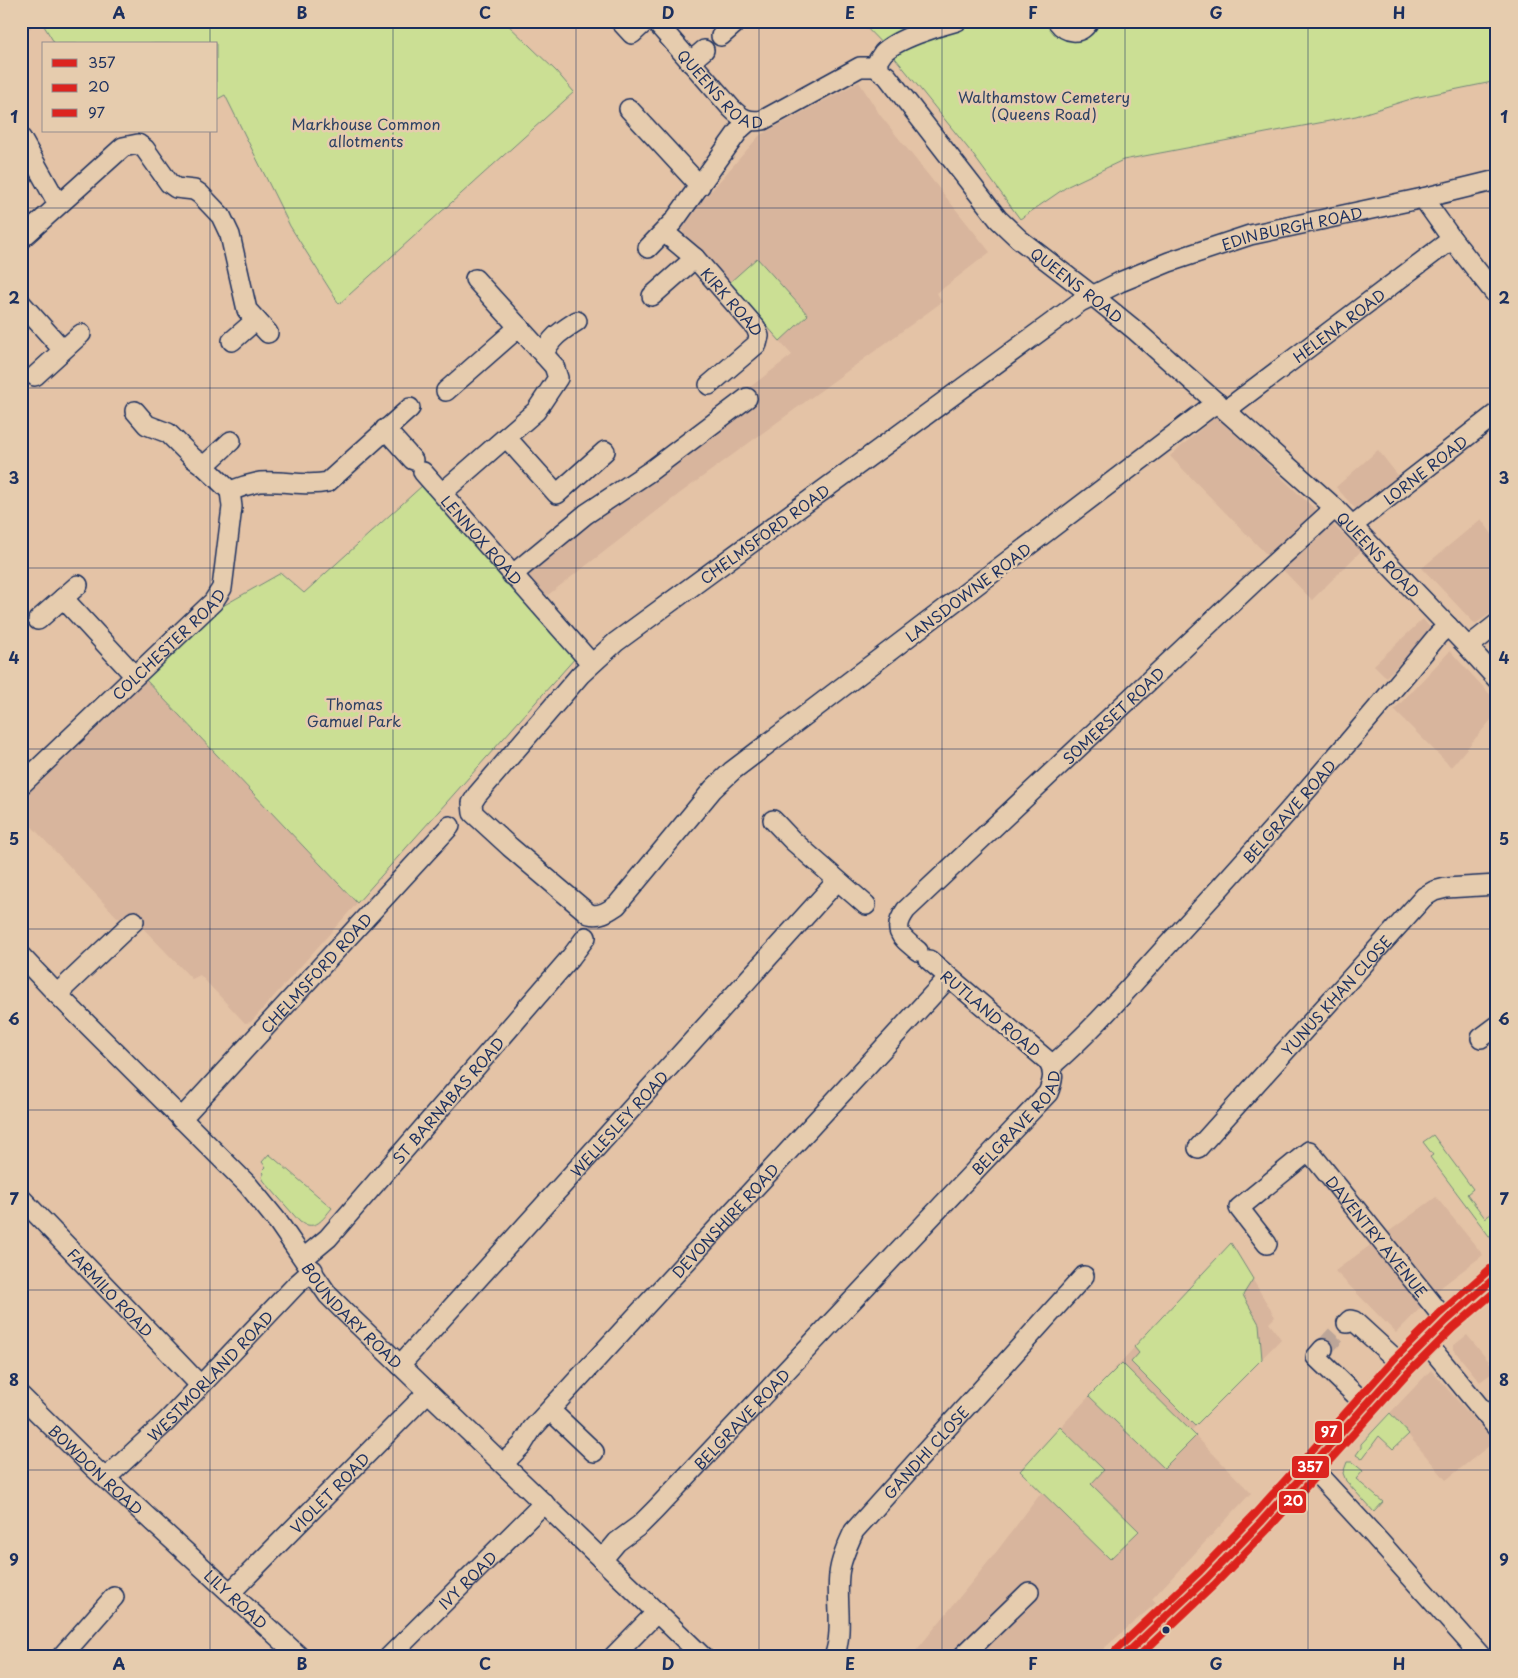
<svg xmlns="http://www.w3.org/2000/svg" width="1518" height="1678" font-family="'Playpen Sans',sans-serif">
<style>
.built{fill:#d8b59d}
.green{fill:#cbdf94;stroke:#738779}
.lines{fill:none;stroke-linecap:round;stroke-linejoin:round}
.minor-tunnel{stroke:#bca598;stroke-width:19;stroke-dasharray:19 9;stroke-linecap:butt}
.minor-casing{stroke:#1b2f5e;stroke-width:22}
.major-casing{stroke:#1b2f5e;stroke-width:28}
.minor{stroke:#e6ccae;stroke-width:19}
.major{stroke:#fde080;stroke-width:24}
.bus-1-casing{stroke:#e6ccae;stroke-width:11}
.bus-2-casing{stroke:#e6ccae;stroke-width:11}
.bus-3-casing{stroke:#e6ccae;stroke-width:11}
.bus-1{stroke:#dc241f;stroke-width:8}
.bus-2{stroke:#dc241f;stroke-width:8}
.bus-3{stroke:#dc241f;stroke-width:8}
.grid{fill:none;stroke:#1b2f5e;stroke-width:1;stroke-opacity:0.55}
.bus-dot{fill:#1b2f5e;stroke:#e6ccae;stroke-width:2}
.labels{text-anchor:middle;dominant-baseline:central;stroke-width:5;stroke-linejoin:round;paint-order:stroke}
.street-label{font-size:15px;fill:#1b2f5e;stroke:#e6ccae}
.park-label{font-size:15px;fill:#2d4163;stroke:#e6ccae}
.line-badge{stroke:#e6ccae;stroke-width:2}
.badge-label{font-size:14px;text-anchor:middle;font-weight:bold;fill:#fff}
.neatline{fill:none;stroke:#1b2f5e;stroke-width:2}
.grid-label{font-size:16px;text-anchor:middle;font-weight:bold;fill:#1b2f5e}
</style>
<rect width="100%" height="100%" fill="#e4c3a6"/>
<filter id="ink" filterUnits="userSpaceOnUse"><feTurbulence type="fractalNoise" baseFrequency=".02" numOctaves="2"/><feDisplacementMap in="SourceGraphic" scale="10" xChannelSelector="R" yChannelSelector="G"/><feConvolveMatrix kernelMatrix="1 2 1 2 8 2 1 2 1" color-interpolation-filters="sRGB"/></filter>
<g filter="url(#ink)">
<g class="built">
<polygon points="21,21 38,21 21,36"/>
<polygon points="859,82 880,115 990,252 937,293 942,302 679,494 544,598 515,567 792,355 685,238 681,225 760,135"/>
<polygon points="1216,416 1317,511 1269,557 1170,456"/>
<polygon points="1378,450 1400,478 1358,512 1336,487"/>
<polygon points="1481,519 1497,541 1497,609 1475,624 1422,568"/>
<polygon points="1331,523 1361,551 1312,600 1282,569"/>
<polygon points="1423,619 1433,631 1386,677 1374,665"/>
<polygon points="1497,636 1497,656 1487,644"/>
<polygon points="1450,651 1497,702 1497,713 1451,767 1394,710"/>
<polygon points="145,679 357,903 251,1022 245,1023 200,975 192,979 140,925 131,918 118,918 21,815 21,800"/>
<polygon points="1436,1197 1483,1255 1440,1288 1396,1333 1335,1271"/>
<polygon points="1231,1243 1275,1317 1269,1323 1281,1339 1191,1431 1251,1493 1152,1599 1156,1603 1094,1657 911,1657 997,1551 1041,1493 1020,1471"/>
<polygon points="1467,1335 1496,1370 1480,1382 1454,1350 1453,1346"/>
<polygon points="1431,1370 1494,1442 1446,1480 1390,1413"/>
</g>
<g class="green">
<polygon points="41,21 504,21 556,71 574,92 339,304 290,226 225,95 216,100 216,44 55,44"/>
<polygon points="860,21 1497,21 1497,81 1414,98 1356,116 1123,160 1068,186 1020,219 971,152 892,54"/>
<polygon points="757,258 808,315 780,341 729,283"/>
<polygon points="423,485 576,657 357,903 145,679 221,607 281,573 304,593"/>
<polygon points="1433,1135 1473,1189 1467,1194 1485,1218 1497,1210 1497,1243 1495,1244 1430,1157 1433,1155 1423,1142"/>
<path d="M 269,1154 L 332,1208 C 322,1220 316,1231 300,1222 L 264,1181 L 262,1177 L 264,1173 L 262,1171 L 266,1167 L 262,1162 Z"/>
<polygon points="1231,1243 1253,1279 1243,1295 1259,1324 1262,1359 1195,1426 1131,1362 1139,1353 1134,1347"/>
<polygon points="1122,1363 1196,1436 1164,1468 1089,1396"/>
<polygon points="1390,1413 1409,1434 1393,1449 1379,1436 1362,1459 1356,1455 1361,1448 1361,1444"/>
<polygon points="1060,1427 1104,1470 1091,1484 1139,1531 1110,1559 1020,1471"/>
<polygon points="1352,1462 1363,1471 1356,1479 1383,1502 1374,1512 1346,1481 1343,1473 1347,1462"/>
</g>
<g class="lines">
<polyline class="minor-tunnel" points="1323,1349 1347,1323"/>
<defs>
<g id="minor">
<polyline points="620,21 632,34 646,21"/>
<path id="s1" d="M 655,21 L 731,108 C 741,118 748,123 763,120 L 860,67 L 875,67 L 887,76 L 998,219 L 1019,239 L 1093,296 L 1136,331 L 1335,508 L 1468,647 L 1497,679"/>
<path d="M 1057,21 C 1066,33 1080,36 1089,21"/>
<polyline points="721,36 738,21"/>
<polyline points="690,62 704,50"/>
<path d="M 875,67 C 877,62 880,57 883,53 C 896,39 938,26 957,21"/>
<polyline points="629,109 700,186"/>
<polyline points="21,138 58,204"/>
<polyline points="1423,198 1452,239 1497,296"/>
<path id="s2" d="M 664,232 L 695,258 L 756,328 L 759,336 L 757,344 L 709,385"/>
<polyline points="21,239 123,147 138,144 145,149 169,183 176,188 194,190 200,194 221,216 230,235 247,310 268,333"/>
<polyline points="648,248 674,221 740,129 749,121"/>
<polyline points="652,296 695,258"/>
<polyline points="21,303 63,350"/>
<polyline points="232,341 256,320"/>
<path d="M 544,355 C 549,338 563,330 577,321"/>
<polyline points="35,376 81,334"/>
<polyline points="446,391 519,327"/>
<path id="s3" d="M 1218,403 L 1209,408 L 732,771 L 713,789 L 617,905 C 608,911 600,917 589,914 L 510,847 L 473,813 L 472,803 L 477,795 L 580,675 L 616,642 L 1080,302 L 1120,282 L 1169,262 L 1250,235 L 1423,198 L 1497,180"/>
<path id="s4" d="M 1226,410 L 1452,239"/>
<polyline points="135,411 147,425 168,433 193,458 204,466 230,491"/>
<polyline points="385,429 413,460"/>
<polyline points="506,437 557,494 605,451"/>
<polyline points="204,466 231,441"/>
<path id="s5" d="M 423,472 L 591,663"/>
<polyline points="442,493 536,411 558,378 554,366 475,279"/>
<path id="s6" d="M 1353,525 L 1497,413"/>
<polyline points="512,575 586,514 649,472 747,398"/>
<polyline points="63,598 135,676"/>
<polyline points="38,620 78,585"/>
<polyline points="1468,647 1497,624"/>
<path id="s7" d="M 21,785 L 213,602 L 222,588 L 232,507 L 230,491 C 240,487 250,484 260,482 C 283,480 306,487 328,482 L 410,408"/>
<polyline points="773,820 792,840 866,905"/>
<path id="s8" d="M 918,951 C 901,937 891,931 906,910 L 1257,579 L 1335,508"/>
<path id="s9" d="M 21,956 L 57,994 L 248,1185 L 278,1222 L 328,1295 L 345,1312 L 703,1657"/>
<polyline points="57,994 134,921"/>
<polyline points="1481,1038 1497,1026"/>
<path id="s10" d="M 1051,1066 C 1096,1028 1137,978 1177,935 C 1267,837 1354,738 1438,635 L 1448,626"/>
<path id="s11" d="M 181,1119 L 450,826"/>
<path id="s12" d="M 1198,1148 L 1424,897 L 1434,891 L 1446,888 L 1497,885"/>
<path id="s13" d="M 21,1198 L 200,1385"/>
<path id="s14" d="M 1267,1244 L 1239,1208 L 1309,1151 L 1446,1321"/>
<path id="s15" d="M 304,1258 L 328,1238 L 354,1208 L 571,957 L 586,937"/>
<polyline points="1347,1323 1350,1320 1354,1321 1402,1365"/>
<polyline points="1426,1342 1497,1428"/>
<polyline points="1323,1349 1316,1357 1366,1405"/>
<path id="s16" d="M 400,1365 L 837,881"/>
<path id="s17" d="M 21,1396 L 93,1467 L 300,1657"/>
<polyline points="550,1410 594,1452"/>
<path id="s18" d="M 503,1464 L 522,1445 L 532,1429 L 948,978"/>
<polyline points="1311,1467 1371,1532 1482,1657"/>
<path id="s19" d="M 106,1478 L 166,1422 L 296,1285 L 313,1270"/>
<path id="s20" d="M 602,1560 L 617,1542 L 640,1525 L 655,1510 L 1048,1093 C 1053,1081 1055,1072 1048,1061 L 929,960"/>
<path id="s21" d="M 231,1592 L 428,1392"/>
<polyline points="61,1657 114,1597"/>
<path id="s22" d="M 389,1657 L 544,1503"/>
<polyline points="613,1657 657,1612"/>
<path id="s23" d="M 834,1657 C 844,1631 836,1602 839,1575 C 840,1561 848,1544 854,1531 L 1084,1276"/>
<polyline points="962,1657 1029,1592"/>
</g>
<polyline id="major" points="1123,1657 1207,1578 1261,1522 1402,1365 1446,1321 1497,1276"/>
</defs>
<use href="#minor" class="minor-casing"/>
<use href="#major" class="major-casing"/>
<use href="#minor" class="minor"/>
<use href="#major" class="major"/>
<defs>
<polyline id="bus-1" points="1123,1657 1207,1578 1261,1522 1402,1365 1446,1321 1497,1276"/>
<polyline id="bus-2" points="1138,1657 1214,1585 1268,1529 1409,1372 1453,1328 1497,1290"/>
<polyline id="bus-3" points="1116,1650 1200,1571 1254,1515 1395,1358 1439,1314 1490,1269"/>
</defs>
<use href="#bus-1" class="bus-1-casing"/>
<use href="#bus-2" class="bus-2-casing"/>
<use href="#bus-3" class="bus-3-casing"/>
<use href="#bus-1" class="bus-1"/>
<use href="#bus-2" class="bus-2"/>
<use href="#bus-3" class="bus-3"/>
</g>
</g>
<path class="grid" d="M 210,21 L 210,44M 393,21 L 393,1657M 576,21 L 576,1657M 759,21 L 759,1657M 942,21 L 942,1657M 1125,21 L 1125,1657M 1308,21 L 1308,1657M 210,131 L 210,1657M 21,208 L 1497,208M 21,388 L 1497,388M 21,568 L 1497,568M 21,749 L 1497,749M 21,929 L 1497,929M 21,1110 L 1497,1110M 21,1290 L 1497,1290M 21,1470 L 1497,1470"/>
<circle class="bus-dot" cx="1166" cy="1630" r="4.5"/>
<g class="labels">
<g class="street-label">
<text stroke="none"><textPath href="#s1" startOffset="96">QUEENS ROAD</textPath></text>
<text stroke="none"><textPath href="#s3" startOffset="1998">EDINBURGH ROAD</textPath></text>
<text stroke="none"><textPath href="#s1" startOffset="576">QUEENS ROAD</textPath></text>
<text stroke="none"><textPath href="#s2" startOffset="98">KIRK ROAD</textPath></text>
<text stroke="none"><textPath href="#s4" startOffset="141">HELENA ROAD</textPath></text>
<text stroke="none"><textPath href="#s6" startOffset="91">LORNE ROAD</textPath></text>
<text stroke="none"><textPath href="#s3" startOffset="1381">CHELMSFORD ROAD</textPath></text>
<text stroke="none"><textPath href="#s5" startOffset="90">LENNOX ROAD</textPath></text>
<text stroke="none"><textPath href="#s1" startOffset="981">QUEENS ROAD</textPath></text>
<text transform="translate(968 592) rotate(-37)">LANSDOWNE ROAD</text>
<text stroke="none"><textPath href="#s7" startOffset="204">COLCHESTER ROAD</textPath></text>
<text stroke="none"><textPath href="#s8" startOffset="335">SOMERSET ROAD</textPath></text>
<text stroke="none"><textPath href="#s10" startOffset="349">BELGRAVE ROAD</textPath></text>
<text stroke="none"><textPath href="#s11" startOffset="199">CHELMSFORD ROAD</textPath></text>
<text stroke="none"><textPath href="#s12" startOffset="206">YUNUS KHAN CLOSE</textPath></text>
<text transform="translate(991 1013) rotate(40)">RUTLAND ROAD</text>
<text stroke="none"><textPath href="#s15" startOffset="214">ST BARNABAS ROAD</textPath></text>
<text stroke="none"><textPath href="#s20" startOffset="604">BELGRAVE ROAD</textPath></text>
<text stroke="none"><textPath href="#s16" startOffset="326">WELLESLEY ROAD</textPath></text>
<text stroke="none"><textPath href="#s18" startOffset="330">DEVONSHIRE ROAD</textPath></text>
<text stroke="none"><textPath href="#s14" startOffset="245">DAVENTRY AVENUE</textPath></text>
<text stroke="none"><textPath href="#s13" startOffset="130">FARMILO ROAD</textPath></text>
<text stroke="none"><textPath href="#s9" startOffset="490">BOUNDARY ROAD</textPath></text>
<text stroke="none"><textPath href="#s19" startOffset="146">WESTMORLAND ROAD</textPath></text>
<text stroke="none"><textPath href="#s20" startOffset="199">BELGRAVE ROAD</textPath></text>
<text stroke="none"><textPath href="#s23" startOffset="236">GANDHI CLOSE</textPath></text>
<text stroke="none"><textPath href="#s17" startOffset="105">BOWDON ROAD</textPath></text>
<text stroke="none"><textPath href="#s21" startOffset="140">VIOLET ROAD</textPath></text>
<text stroke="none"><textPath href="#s22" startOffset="110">IVY ROAD</textPath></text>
<text stroke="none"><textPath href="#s17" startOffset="296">LILY ROAD</textPath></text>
</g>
<g class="park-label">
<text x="1044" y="96">Walthamstow Cemetery<tspan x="1044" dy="17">(Queens Road)</tspan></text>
<text x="366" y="123">Markhouse Common<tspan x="366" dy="17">allotments</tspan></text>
<text x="354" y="703">Thomas<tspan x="354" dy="17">Gamuel Park</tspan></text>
</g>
</g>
<g class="line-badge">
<rect x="1314" y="1420" width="29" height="24" rx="5" fill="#dc241f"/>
<rect x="1291" y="1455" width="39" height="24" rx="5" fill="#dc241f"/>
<rect x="1278" y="1490" width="29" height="24" rx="5" fill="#dc241f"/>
</g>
<g class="badge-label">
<text x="1329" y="1437">97</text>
<text x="1310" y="1472">357</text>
<text x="1293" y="1506">20</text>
</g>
<rect width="1518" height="1678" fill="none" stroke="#e6ccae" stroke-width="55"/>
<rect x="42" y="42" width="175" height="90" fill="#e6ccae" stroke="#958d8e"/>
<rect x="52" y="59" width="25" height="8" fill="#dc241f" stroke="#958d8e"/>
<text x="88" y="68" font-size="15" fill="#1b2f5e">357</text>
<rect x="52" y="84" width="25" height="8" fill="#dc241f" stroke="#958d8e"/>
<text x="88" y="92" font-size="15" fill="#1b2f5e">20</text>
<rect x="52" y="109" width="25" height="8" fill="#dc241f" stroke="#958d8e"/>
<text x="88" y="118" font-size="15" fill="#1b2f5e">97</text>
<rect x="28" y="28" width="1462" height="1622" class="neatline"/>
<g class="grid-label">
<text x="119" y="19">A</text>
<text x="302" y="19">B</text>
<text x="485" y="19">C</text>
<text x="668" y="19">D</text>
<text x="850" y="19">E</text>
<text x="1033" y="19">F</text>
<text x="1216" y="19">G</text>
<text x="1399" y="19">H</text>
<text x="14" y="123">1</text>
<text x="1504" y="123">1</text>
<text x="14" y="304">2</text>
<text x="1504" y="304">2</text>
<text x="14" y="484">3</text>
<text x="1504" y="484">3</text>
<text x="14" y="664">4</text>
<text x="1504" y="664">4</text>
<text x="14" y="845">5</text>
<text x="1504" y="845">5</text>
<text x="14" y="1025">6</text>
<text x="1504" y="1025">6</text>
<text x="14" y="1205">7</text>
<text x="1504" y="1205">7</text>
<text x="14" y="1386">8</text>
<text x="1504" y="1386">8</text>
<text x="14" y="1566">9</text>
<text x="1504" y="1566">9</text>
<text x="119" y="1670">A</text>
<text x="302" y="1670">B</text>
<text x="485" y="1670">C</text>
<text x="668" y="1670">D</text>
<text x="850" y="1670">E</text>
<text x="1033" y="1670">F</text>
<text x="1216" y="1670">G</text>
<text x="1399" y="1670">H</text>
</g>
</svg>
